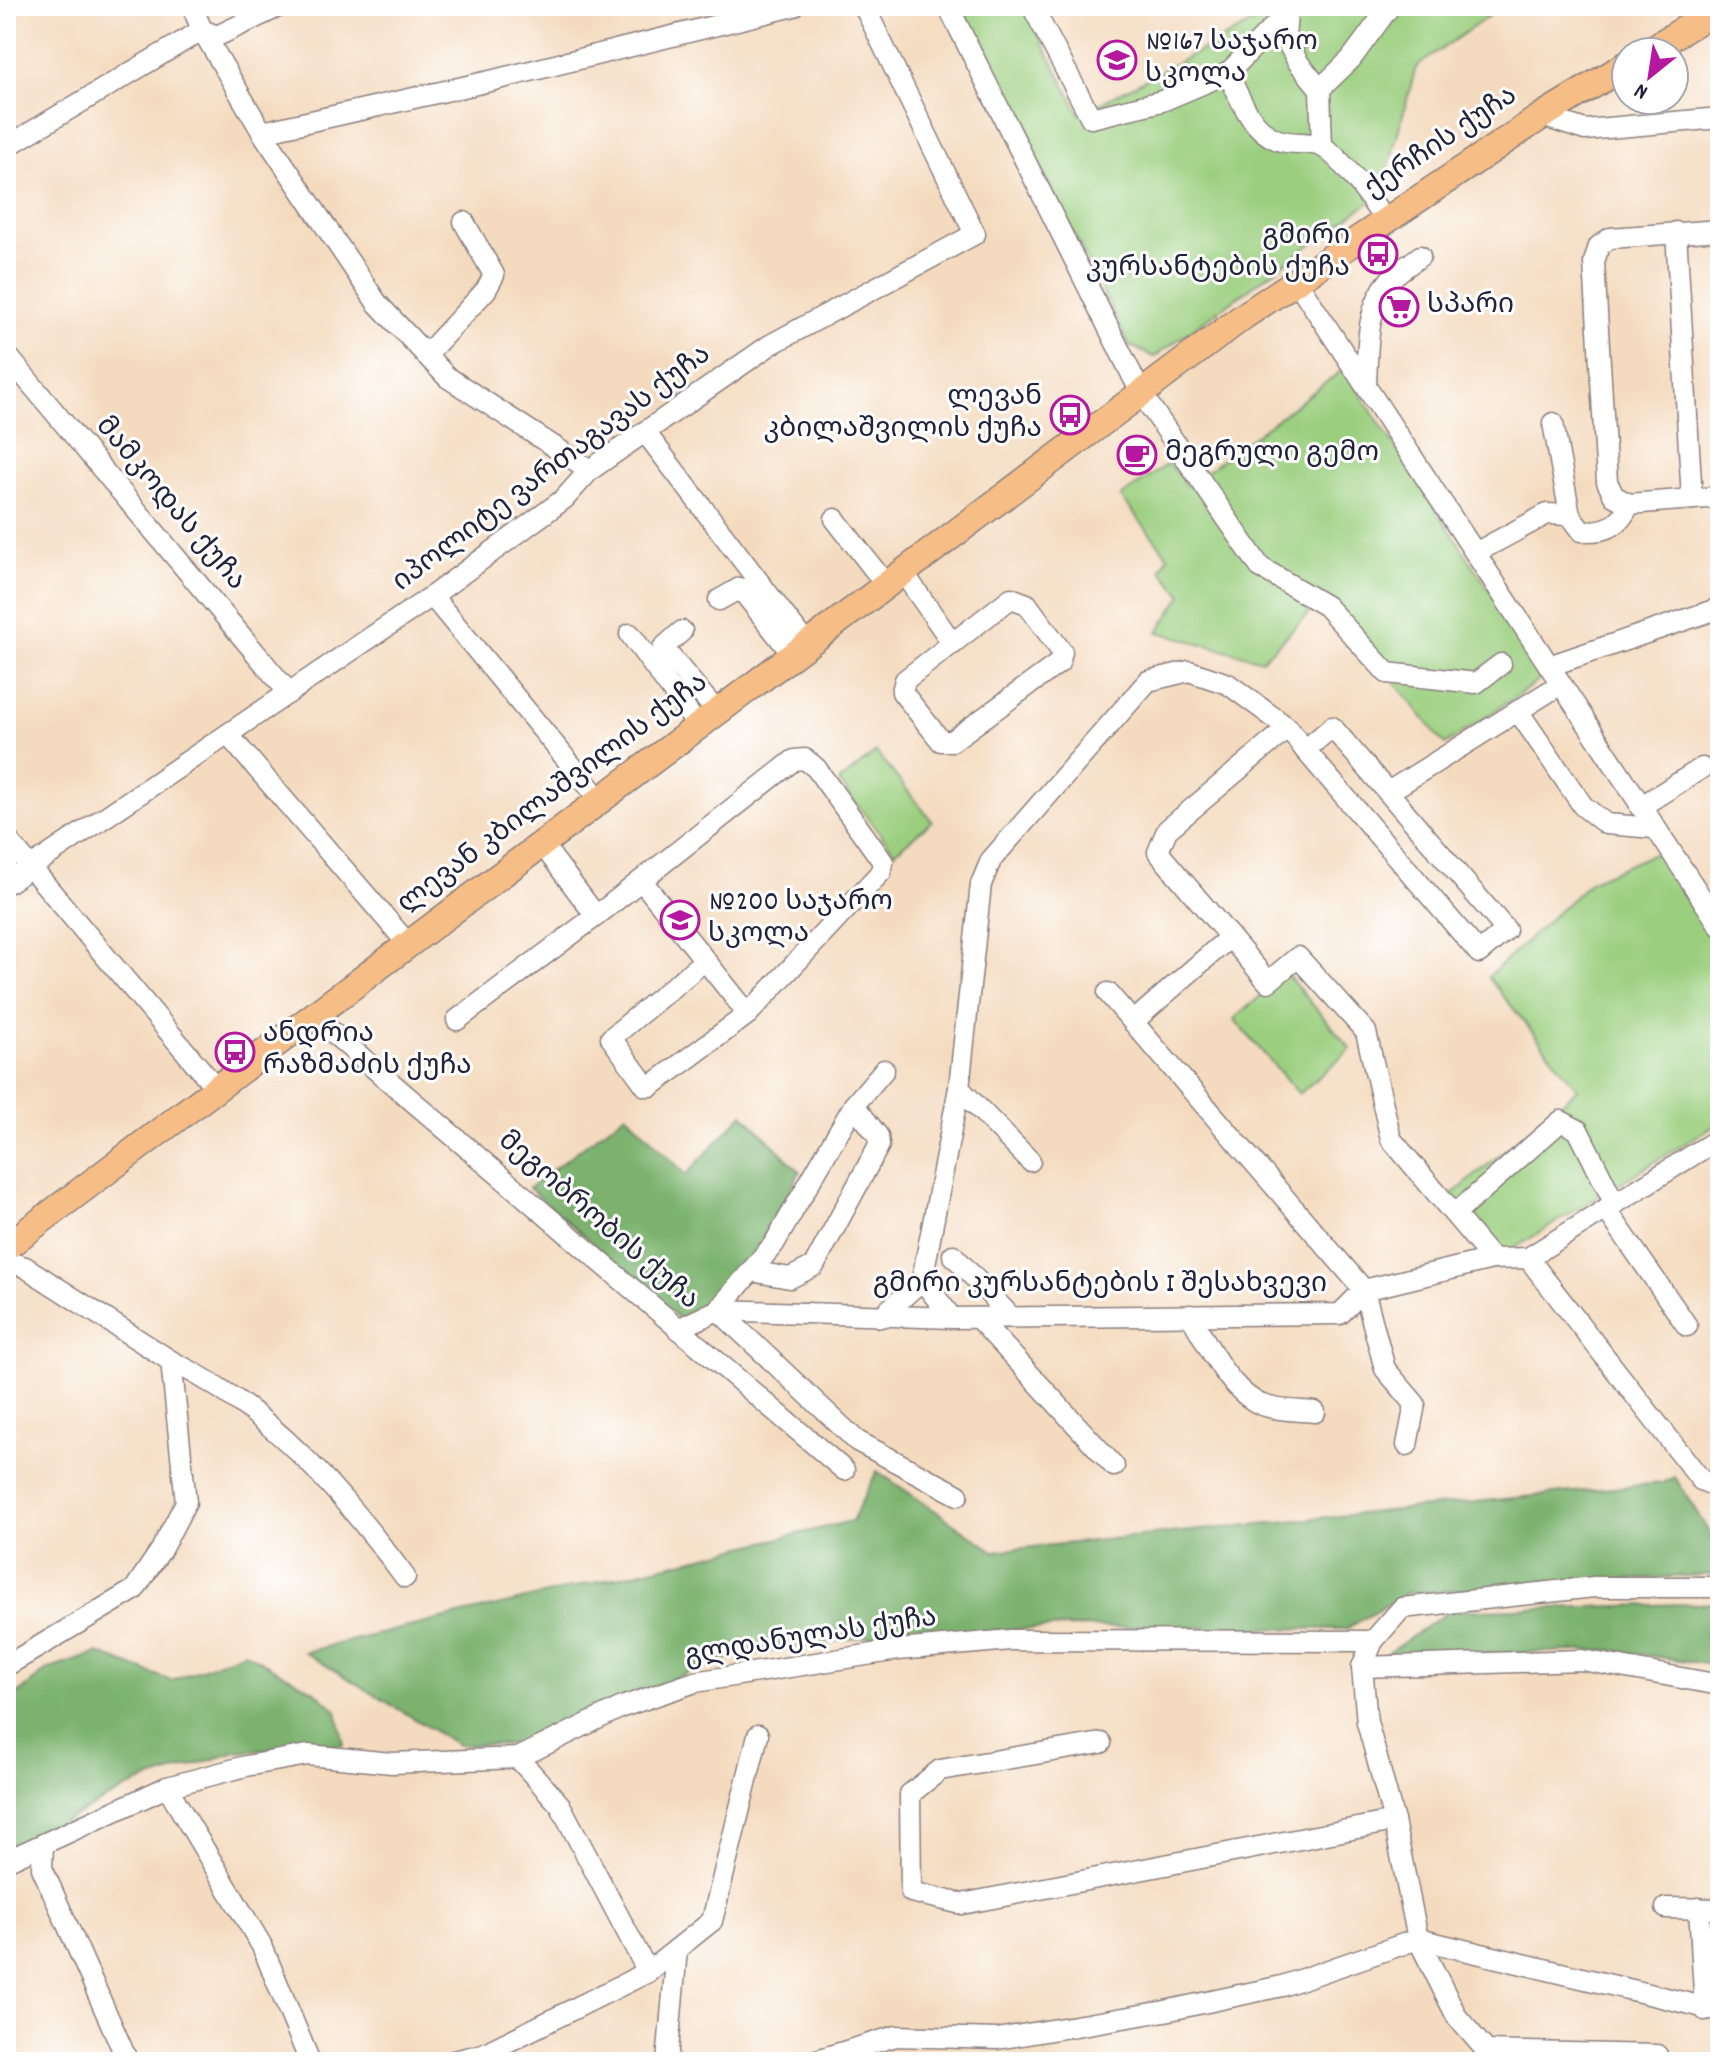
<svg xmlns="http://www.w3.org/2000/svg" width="1726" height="2068" font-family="Dekko,'Noto Sans Georgian',sans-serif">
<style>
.green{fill:#9bcf7f;stroke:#5e785d;stroke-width:2}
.forest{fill:#7cb26e;stroke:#4f6a54;stroke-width:2}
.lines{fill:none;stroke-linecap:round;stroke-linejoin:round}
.minor-casing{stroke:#8b7e7d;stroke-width:23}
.major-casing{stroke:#8b7e7d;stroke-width:29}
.minor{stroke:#fff;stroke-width:20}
.major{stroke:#f6be86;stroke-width:26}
.labels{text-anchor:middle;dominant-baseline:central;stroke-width:6;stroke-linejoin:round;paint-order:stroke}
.poi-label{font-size:28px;fill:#22223b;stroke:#fff;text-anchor:start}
.street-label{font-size:28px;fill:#22223b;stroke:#fff}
</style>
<rect width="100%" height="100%" fill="#fff"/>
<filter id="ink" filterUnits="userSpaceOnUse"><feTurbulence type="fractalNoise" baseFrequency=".0125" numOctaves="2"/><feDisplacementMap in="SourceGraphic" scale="16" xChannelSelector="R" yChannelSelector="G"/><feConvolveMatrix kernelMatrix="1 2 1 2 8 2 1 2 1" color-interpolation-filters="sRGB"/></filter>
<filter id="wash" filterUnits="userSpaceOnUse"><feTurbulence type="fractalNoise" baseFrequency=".006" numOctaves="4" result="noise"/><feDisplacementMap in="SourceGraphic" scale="32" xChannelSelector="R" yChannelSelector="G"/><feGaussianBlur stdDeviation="1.8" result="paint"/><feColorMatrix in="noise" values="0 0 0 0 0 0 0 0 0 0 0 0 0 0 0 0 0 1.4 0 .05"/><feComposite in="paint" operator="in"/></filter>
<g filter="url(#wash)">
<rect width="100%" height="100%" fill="#f4dbbf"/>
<g class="green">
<polygon points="961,6 1023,6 1080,114 1285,6 1503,6 1416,67 1381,194 1154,357 1129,345"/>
<polygon points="1344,369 1546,676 1445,745 1334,605 1314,608 1262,660 1158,632 1182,595 1161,570 1168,556 1121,497 1169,463 1187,486"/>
<polygon points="876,752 932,821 895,852 839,782"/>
<polygon points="1660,851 1720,941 1720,1122 1508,1252 1495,1249 1451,1196 1578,1089 1488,977 1591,881"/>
<polygon points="1286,974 1351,1049 1299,1094 1234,1019"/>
</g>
<g class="forest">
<polygon points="626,1114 686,1175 743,1114 800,1172 741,1276 682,1321 529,1188"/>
<polygon points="877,1471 994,1551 1662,1483 1675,1477 1720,1550 1720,1574 1407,1593 1346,1629 1069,1627 862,1637 719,1660 516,1744 458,1745 304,1652 852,1521"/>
<polygon points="1720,1603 1720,1666 1612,1650 1384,1656 1449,1611"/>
<polygon points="244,1652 315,1691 337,1711 344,1745 236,1752 135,1784 6,1852 6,1704 47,1670 98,1653 172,1681"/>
</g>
</g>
<g filter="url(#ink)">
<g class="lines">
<defs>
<g id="minor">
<polyline points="192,6 202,30 262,132 377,303 447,377 590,470"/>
<polyline points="948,6 1141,393 1260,567 1326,606 1387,673 1476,683 1501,664"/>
<polyline points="1032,6 1091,118 1162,101 1228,73 1287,13 1290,6"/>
<polyline points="1287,13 1285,38 1298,62 1320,89 1322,146"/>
<path d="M 1228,73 C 1239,97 1251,130 1278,140 C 1291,145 1309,141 1321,146 C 1339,154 1374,203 1385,221"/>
<polyline points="1320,89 1351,59 1390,6"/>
<polyline points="1542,116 1585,130 1720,118"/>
<polyline points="262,132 490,81 794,6"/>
<polyline points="6,147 202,30 217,36 280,6"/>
<polyline points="1720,230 1610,238 1599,246 1594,262 1607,482 1614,496 1629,504 1720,497"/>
<polyline points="1676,232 1692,499"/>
<polyline points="1296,280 1720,926"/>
<polyline points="6,354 289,693"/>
<polyline points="426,355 486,290 494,275 464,222"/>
<path d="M 1366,384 C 1368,350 1365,308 1390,280 C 1397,271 1411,264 1420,256"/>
<polyline points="1553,423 1570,515"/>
<polyline points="645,432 807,645"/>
<polyline points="835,519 886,585"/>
<path d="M 1477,552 L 1547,514 L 1570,515 L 1582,531 C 1605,532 1620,527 1629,504"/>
<polyline points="903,572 953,644"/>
<polyline points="432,596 600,800"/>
<polygon points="1011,598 1027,604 1062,652 1059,663 952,741 941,741 902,692 905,680"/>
<polyline points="719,600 740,588 793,655"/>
<polyline points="682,631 663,648 717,712"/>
<polyline points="630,634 698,726"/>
<polyline points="1549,666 1720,608"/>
<polyline points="1518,711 1583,806 1606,824 1654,828"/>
<polygon points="1332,727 1506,930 1479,953 1305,750"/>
<polyline points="1288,728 1167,830 1158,852 1268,982 1298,957 1366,1032 1391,1139 1492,1259"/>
<polyline points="230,737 408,944"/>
<polyline points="1388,792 1561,684"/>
<polyline points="1640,807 1702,768"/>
<polyline points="6,838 217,1089"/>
<polyline points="642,881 748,1014"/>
<polyline points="6,884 432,596 564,499 590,470 770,345 975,234 864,6"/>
<polyline points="596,916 794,760 805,759 816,768 883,862 881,872 748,1014 651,1086 646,1086 611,1038 704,961"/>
<polyline points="1108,993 1364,1290 1385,1369 1415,1404 1407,1445"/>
<polyline points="313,1016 844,1470"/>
<polyline points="457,1020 596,916 542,844"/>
<polyline points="1133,1022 1230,937"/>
<polyline points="884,1070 854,1105 774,1244 718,1310 857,1441 958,1495"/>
<polyline points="959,1088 1030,1161"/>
<polyline points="1606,1209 1687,1326"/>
<polyline points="1455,1214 1561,1121 1578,1130 1615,1204"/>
<polyline points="953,1255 1011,1317"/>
<polyline points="1528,1258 1701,1480 1720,1488"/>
<polyline points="6,1261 25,1267 171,1361 186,1502 161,1550 134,1590 6,1666"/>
<polyline points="751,1271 790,1278 814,1266 879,1145 878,1136 854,1105"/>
<polyline points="922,1280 952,1318"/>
<path d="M 1190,1315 C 1208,1344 1224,1382 1254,1401 C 1270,1411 1296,1410 1315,1412"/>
<polyline points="881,1317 922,1280 959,1088 981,884 991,860 1148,681 1189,671 1228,684 1288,728 1305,750"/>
<polyline points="978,1318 1114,1466"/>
<polyline points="678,1329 718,1310 952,1318 1340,1314 1364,1290 1492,1259 1528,1258 1720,1138"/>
<path d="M 171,1361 C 269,1408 341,1491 405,1577"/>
<polyline points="1362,1667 1582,1660 1720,1685"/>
<polyline points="1101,1743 940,1770 910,1794 911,1892 962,1904 1394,1821"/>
<polyline points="518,1758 560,1805 648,1972"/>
<polyline points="167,1787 262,1946 310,2062"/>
<polyline points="43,1844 42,1868 128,2062"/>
<polyline points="6,1861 167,1787 246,1766 308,1755 392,1763 518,1758 622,1707 695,1682 898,1650 1011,1640 1373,1641"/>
<polyline points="1666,1908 1720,1909"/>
<polyline points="1699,1908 1705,2010"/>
<polyline points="1487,2051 1657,2055 1658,2062"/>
<polyline points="450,2062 483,2054 648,1972 712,1921 758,1735"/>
<polyline points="667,2062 677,1949"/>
<polyline points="810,2062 896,2036 997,2039 1165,2011 1282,1986 1418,1939 1720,2011"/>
<polyline points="1496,2062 1457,2017 1418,1939 1394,1821 1367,1722 1362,1667 1373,1641 1402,1608 1594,1587 1720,1587"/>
</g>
<g id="major">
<polyline points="1647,52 1720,8"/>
<polyline points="6,1247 1244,316 1542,116 1626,65"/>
</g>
</defs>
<use href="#minor" class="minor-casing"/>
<use href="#major" class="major-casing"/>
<use href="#minor" class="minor"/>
<use href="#major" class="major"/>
</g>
</g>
<defs>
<symbol id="school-ring" viewBox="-11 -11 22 22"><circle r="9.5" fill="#fff" stroke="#b5179e" stroke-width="1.5"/><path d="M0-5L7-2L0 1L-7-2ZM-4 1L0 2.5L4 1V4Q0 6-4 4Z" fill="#b5179e"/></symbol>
<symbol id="bus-ring" viewBox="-11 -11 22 22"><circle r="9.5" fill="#fff" stroke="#b5179e" stroke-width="1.5"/><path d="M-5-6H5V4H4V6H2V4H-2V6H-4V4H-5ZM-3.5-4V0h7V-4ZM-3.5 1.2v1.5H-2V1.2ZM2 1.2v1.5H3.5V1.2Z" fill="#b5179e"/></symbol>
<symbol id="supermarket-ring" viewBox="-11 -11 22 22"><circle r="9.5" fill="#fff" stroke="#b5179e" stroke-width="1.5"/><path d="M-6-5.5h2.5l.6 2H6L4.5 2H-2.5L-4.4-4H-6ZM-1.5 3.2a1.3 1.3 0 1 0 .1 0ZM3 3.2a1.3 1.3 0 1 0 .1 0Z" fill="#b5179e"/></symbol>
<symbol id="cafe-ring" viewBox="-11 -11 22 22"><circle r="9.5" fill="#fff" stroke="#b5179e" stroke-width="1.5"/><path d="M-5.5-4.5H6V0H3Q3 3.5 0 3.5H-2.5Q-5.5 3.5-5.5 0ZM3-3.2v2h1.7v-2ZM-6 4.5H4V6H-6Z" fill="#b5179e"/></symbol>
</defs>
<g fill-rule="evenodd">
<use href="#school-ring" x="1095" y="38" width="44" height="44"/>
<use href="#bus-ring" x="1356" y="232" width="44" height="44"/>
<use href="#supermarket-ring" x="1377" y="285" width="44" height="44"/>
<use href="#bus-ring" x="1048" y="393" width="44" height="44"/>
<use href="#cafe-ring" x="1115" y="433" width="44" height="44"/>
<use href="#school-ring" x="658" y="898" width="44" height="44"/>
<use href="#bus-ring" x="213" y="1030" width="44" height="44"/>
</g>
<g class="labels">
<g class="poi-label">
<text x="1145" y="44">№167 საჯარო<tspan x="1145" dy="32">სკოლა</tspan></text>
<text x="1350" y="238" text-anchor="end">გმირი<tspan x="1350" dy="32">კურსანტების ქუჩა</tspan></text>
<text x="1427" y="307">სპარი</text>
<text x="1042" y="399" text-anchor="end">ლევან<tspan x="1042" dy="32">კბილაშვილის ქუჩა</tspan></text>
<text x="1165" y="455">მეგრული გემო</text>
<text x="708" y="904">№200 საჯარო<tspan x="708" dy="32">სკოლა</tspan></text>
<text x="263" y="1036">ანდრია<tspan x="263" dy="32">რაზმაძის ქუჩა</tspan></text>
</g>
<g class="street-label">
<text transform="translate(1442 144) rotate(-34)">ქერჩის ქუჩა</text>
<text transform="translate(553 470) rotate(-37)">იპოლიტე ვართაგავას ქუჩა</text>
<text transform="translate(169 505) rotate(50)">მამკოდას ქუჩა</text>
<text transform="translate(554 795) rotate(-37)">ლევან კბილაშვილის ქუჩა</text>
<text transform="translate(597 1222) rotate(41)">მეგობრობის ქუჩა</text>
<text x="1100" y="1286">გმირი კურსანტების I შესახვევი</text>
<text transform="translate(811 1639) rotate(-9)">გლდანულას ქუჩა</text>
</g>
</g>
<rect width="1726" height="2068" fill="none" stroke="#fff" stroke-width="32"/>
<g transform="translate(1650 76) rotate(210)"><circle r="38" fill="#ffffff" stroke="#a7a7b1" stroke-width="2"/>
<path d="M0-6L14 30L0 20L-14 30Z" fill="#b5179e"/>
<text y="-12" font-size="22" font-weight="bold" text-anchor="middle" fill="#22223b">N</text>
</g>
</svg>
